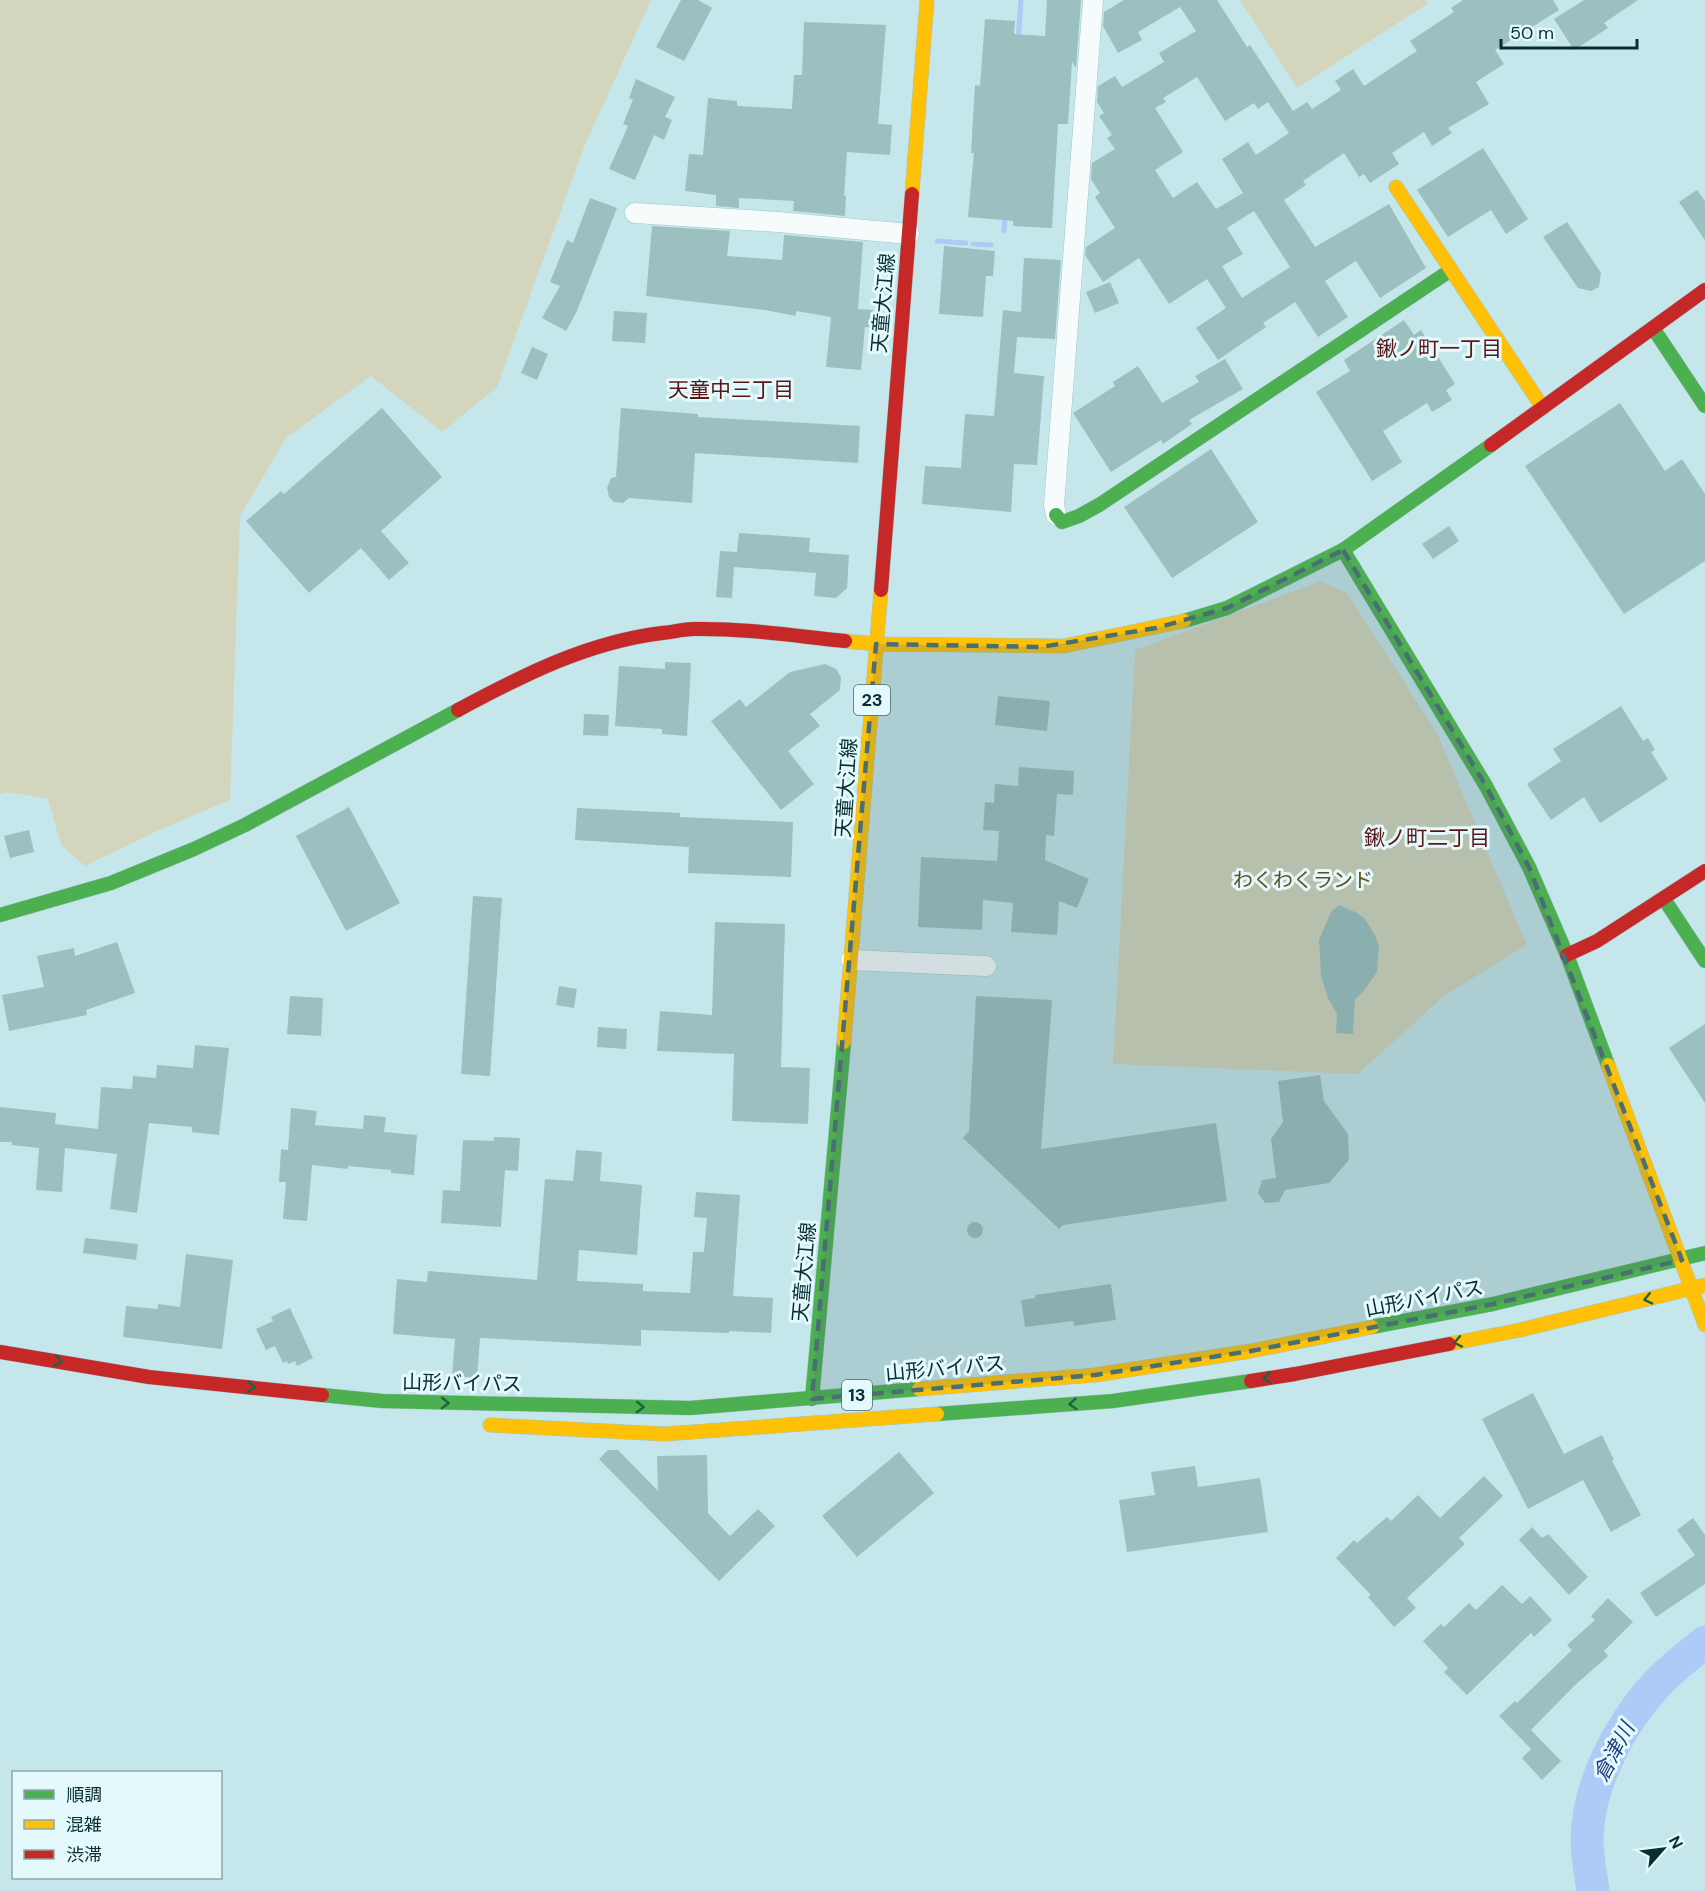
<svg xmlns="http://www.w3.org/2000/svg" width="1705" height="1891" font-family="'DM Sans','Noto Sans JP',sans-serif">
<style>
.green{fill:#d3d5bc}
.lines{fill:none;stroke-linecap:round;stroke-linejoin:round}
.stream{stroke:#adcbf6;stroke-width:5}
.river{stroke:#adcbf6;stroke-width:33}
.building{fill:#9bc0bf;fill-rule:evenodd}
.street-casing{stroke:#a0c6ca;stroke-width:21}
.fast-casing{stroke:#a0c6ca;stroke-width:15}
.slow-casing{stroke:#a0c6ca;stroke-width:15}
.jam-casing{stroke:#a0c6ca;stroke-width:15}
.street{stroke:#f6fbfc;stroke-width:20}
.fast{stroke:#4caf50;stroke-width:14}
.slow{stroke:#ffc107;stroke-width:14}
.jam{stroke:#c62828;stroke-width:14}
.oneway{stroke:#23623e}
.marked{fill:#4a6f73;fill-opacity:0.2;stroke:#4a6f73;stroke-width:4.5;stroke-dasharray:12 8;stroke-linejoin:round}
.labels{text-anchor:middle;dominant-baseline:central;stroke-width:6;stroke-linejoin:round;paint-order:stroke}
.shield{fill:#e4f9fb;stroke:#496b6e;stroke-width:1.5}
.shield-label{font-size:18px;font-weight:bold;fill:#072e32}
.street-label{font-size:20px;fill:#072e32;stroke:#e4f9fb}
.park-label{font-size:20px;fill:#634d1d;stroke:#e4f9fb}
.neighbourhood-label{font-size:21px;fill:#5a1516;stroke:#e4f9fb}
.water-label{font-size:21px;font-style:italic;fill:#223f82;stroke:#e4f9fb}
</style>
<rect width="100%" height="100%" fill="#c5e7eb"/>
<g class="green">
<polygon points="0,0 651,0 584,147 497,387 442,432 371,376 286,438 240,516 230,800 159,830 85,866 61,845 48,799 9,792 0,794"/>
<polygon points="1240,0 1425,0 1427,4 1297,88"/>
<polygon points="1321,581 1347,593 1437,733 1527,945 1444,996 1358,1074 1113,1064 1135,650"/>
</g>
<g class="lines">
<g class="stream">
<polyline points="1018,41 1021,0"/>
<polyline points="1004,231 1005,215"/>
<polyline points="937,241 966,243"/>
<polyline points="973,244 991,245"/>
</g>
<path class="river" d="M 1593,1891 C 1591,1875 1587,1857 1587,1841 C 1587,1782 1625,1714 1666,1675 C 1678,1663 1692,1653 1705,1642"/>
</g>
<g class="building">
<polygon points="681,0 698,0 712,8 684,61 656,47"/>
<polygon points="1047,0 1081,0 1076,68 1072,62 1068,124 1058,124 1052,228 1013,226 1013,221 968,217 974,153 971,153 975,85 980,86 985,19 1015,21 1014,34 1045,36"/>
<path d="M 1124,0 L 1217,0 L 1247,47 L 1250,45 L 1293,111 L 1307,102 L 1312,109 L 1341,90 L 1335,81 L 1353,69 L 1364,86 L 1417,51 L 1410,41 L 1454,12 L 1451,8 L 1463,0 L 1553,0 L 1559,10 L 1495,50 L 1504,64 L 1476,82 L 1489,104 L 1448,128 L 1452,133 L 1432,146 L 1424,132 L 1392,153 L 1399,164 L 1370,183 L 1364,174 L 1359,177 L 1344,153 L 1303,181 L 1306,185 L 1284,200 L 1315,247 L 1389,204 L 1426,268 L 1380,298 L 1356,261 L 1325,281 L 1348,317 L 1318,337 L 1295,302 L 1263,323 L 1266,327 L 1218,360 L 1196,328 L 1226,308 L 1207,279 L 1169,304 L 1139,258 L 1103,282 L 1085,255 L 1086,247 L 1115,228 L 1095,197 L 1100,193 L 1091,179 L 1092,163 L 1115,149 L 1107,138 L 1112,135 L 1099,116 L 1104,113 L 1097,102 L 1098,86 L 1115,76 L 1122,87 L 1164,62 L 1159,53 L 1196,31 L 1180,7 L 1138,32 L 1142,40 L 1118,53 L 1103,26 L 1104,12 ZM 1197,77 L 1225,121 L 1254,103 L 1258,109 L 1268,102 L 1289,133 L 1256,155 L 1248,142 L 1222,159 L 1243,193 L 1216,209 L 1197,182 L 1173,198 L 1155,170 L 1183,152 L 1155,108 L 1166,102 L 1163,98 ZM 1254,211 L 1290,267 L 1242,298 L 1222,266 L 1243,254 L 1227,228 Z"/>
<polygon points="1584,0 1638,0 1604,23 1608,28 1574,50 1554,19"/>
<polygon points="804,22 886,25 878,124 892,125 890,155 847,152 844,196 846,196 845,216 793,211 794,201 739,198 739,208 716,206 716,195 685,191 689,154 703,155 708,98 737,101 737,106 792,109 794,75 802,75"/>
<polygon points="636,79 675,97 665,117 672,120 664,140 654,135 635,180 609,169 628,126 623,124 633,100 629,98"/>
<polygon points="1483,148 1528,219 1506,234 1491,210 1448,237 1417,190"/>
<polygon points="1697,190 1705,201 1705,240 1679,202"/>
<polygon points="590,198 617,208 577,311 566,331 542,318 560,286 550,282 567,240 573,243"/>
<polygon points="1567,222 1601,273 1599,287 1591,291 1578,288 1543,237"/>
<polygon points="652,226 730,231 727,256 782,260 784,235 863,242 858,309 873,310 872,327 865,327 861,370 826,367 831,317 796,311 796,316 765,310 646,296"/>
<polygon points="944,246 995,251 993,276 986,276 983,317 939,314"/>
<polygon points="1024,258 1061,260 1055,339 1017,337 1014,373 1044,376 1037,465 1014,464 1011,512 922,504 925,466 961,468 965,414 994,416 1003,310 1021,312"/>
<polygon points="1110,282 1119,303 1095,313 1086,292"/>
<polygon points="614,311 647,313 645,343 612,341"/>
<polygon points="1404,320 1414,335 1421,330 1455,384 1446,390 1452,400 1432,412 1427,403 1383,431 1402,462 1372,481 1316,392 1350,371 1344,360"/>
<polygon points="532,347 548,354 537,380 521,373"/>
<polygon points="1225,359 1243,389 1189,420 1192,424 1163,444 1161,440 1111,472 1073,413 1115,386 1113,382 1138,366 1162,403 1199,382 1195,376"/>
<polygon points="1620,403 1665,471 1682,459 1705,494 1705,561 1624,614 1525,466"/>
<polygon points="382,408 442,477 381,531 409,563 389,580 361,548 309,593 246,521 281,491 284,494"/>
<polygon points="621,408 698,414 698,417 860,426 858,463 695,453 692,503 629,498 623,503 614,502 609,497 607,488 611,478 616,477"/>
<polygon points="1211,449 1258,522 1172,578 1124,507"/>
<polygon points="1449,526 1459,541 1433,559 1422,544"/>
<polygon points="739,533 810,538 809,552 849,555 847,588 836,598 814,596 816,573 734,567 732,598 716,597 720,551 737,552"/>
<polygon points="665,662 691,663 687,736 662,734 662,729 615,726 619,666 665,669"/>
<polygon points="825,664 836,669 841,677 840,690 810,714 820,726 788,751 814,784 781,810 711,721 740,699 746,707 790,672"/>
<polygon points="998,696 1050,701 1047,731 995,725"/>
<polygon points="1621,706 1643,741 1648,738 1655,750 1651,752 1668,779 1600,823 1584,797 1551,820 1527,784 1561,761 1553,749"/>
<polygon points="584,714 609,715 608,736 583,735"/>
<polygon points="1019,767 1074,771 1073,795 1057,794 1054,836 1046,835 1045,860 1089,879 1077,908 1059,901 1057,935 1011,932 1013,903 983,900 982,930 918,927 921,857 997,861 999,831 983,830 985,802 994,803 995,784 1018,786"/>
<polygon points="349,807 400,903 346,931 296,836"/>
<polygon points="577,808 680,813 680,817 793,822 791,877 688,873 689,847 575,840"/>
<polygon points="29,830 34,852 10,858 4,836"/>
<polygon points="473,896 502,898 490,1076 461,1074"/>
<polygon points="1339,905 1357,913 1365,919 1376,937 1379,947 1377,972 1363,992 1355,999 1353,1034 1336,1033 1337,1014 1328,998 1321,976 1319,940 1331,912"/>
<polygon points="715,922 785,924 781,1067 810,1068 808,1124 732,1121 734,1054 657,1051 660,1011 712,1015"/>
<polygon points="117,942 135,993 86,1010 87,1015 9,1031 2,995 44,987 37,956 74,948 75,956"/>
<polygon points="559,986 577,989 574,1008 556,1005"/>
<polygon points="290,996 323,998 321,1036 287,1034"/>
<polygon points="976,996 1052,1000 1041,1149 1216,1123 1227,1201 1063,1225 1059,1229 963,1138 969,1131"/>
<polygon points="1705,1024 1705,1103 1669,1048"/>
<polygon points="598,1027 627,1029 626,1049 597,1047"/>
<polygon points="195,1045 229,1048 219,1135 192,1132 192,1127 149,1123 137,1213 110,1209 117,1154 65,1148 62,1192 36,1190 39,1148 12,1145 12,1142 0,1142 0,1107 56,1113 55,1124 98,1129 101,1087 132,1089 133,1076 156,1078 157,1065 193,1068"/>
<polygon points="1320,1075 1324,1101 1348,1134 1349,1160 1329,1183 1285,1190 1279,1202 1265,1203 1258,1193 1262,1180 1276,1178 1271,1139 1283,1122 1278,1081"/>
<polygon points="291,1108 317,1111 315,1125 363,1129 364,1115 386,1117 384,1132 417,1135 414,1175 391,1173 391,1170 348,1166 348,1169 312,1165 307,1221 283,1219 286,1182 279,1182 281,1149 288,1150"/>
<polygon points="494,1137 520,1138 518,1171 505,1170 501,1227 441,1223 443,1190 460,1191 463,1140 494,1141"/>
<polygon points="576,1150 602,1152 600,1181 642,1185 637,1255 579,1250 577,1281 643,1284 643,1291 690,1293 693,1252 704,1252 707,1218 694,1217 696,1192 740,1195 733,1296 773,1298 771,1333 729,1331 729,1333 641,1330 641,1346 480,1338 477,1378 452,1376 455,1339 393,1334 397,1279 427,1282 428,1271 537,1280 545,1179 573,1181"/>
<circle cx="975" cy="1230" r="8"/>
<polygon points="85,1238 138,1244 136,1260 83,1253"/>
<polygon points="186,1254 233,1260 222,1349 123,1337 126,1306 158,1309 158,1304 180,1307"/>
<polygon points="1111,1284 1116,1320 1074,1326 1073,1321 1025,1327 1021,1300 1035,1298 1035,1295"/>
<polygon points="290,1308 313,1358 297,1366 295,1361 288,1364 287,1361 283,1363 275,1346 266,1350 256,1329 273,1321 271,1317"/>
<polygon points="1533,1393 1564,1454 1602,1435 1614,1460 1612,1461 1641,1515 1611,1532 1583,1480 1528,1509 1482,1419"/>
<polygon points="608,1450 618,1450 658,1491 657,1456 707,1455 708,1513 730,1536 758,1509 775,1526 719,1581 599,1459"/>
<polygon points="899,1452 934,1493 857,1557 822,1516"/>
<polygon points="1195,1466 1198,1487 1260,1478 1268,1532 1127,1552 1119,1500 1155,1495 1151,1472"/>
<polygon points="1484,1476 1503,1496 1459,1538 1465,1544 1407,1598 1416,1608 1394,1627 1368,1597 1371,1595 1336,1558 1354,1540 1357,1543 1387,1517 1391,1521 1418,1495 1440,1518"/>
<polygon points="1693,1518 1705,1535 1705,1584 1656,1617 1640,1593 1695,1555 1677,1530"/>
<polygon points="1532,1527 1542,1538 1548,1534 1588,1577 1569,1595 1519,1540"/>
<polygon points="1502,1585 1522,1604 1530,1596 1552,1620 1534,1637 1531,1633 1467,1695 1444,1672 1448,1668 1423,1641 1441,1624 1444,1627 1469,1603 1476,1610"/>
<polygon points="1608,1598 1633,1622 1604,1651 1608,1656 1574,1686 1531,1730 1561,1761 1542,1780 1522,1758 1531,1749 1499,1716 1515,1701 1517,1703 1572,1650 1567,1645 1595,1620 1591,1616"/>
</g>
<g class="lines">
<defs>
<g id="street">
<polyline points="635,213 778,222 909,234"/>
<polyline points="1056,515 1054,505 1093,0"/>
<polyline points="851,960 986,966"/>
</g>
<g id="fast">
<polyline points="1653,328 1705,406"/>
<polyline points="1056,515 1062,522 1079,516 1099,505 1451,270"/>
<polyline points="1343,550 1486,786 1529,867 1567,955 1608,1065"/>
<polyline points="1184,621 1227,608 1343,550 1491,445"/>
<polyline points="1664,899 1705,961"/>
<polyline points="0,915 111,883 194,849 245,825 458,710"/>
<polyline points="1372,1327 1493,1304 1705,1253"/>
<polyline points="322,1395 382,1401 690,1408 919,1389"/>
<polyline points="812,1399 844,1042"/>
<polyline points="937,1414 1113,1401 1251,1381"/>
</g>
<g id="slow">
<polyline points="1396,187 1543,408"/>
<polyline points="912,194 927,0"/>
<polyline points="845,641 876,644 1064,646 1184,621"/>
<polyline points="844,1042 881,590"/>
<polyline points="1608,1065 1705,1325"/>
<polyline points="1449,1344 1520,1330 1705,1285"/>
<polyline points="919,1389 1095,1375 1251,1351 1372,1327"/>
<polyline points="490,1425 665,1434 937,1414"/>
</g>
<g id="jam">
<polyline points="1491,445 1705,290"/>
<polyline points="881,590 912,194"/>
<path d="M 458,710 C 523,675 588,642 662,633 C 673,632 684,629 694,629 C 744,628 795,636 845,641"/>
<polyline points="1567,955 1597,941 1705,871"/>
<polyline points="0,1352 149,1377 322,1395"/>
<polyline points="1251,1381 1295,1374 1449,1344"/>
</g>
</defs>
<use href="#street" class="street-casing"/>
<use href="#fast" class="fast-casing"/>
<use href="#slow" class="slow-casing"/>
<use href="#jam" class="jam-casing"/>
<use href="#street" class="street"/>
<use href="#fast" class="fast"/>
<use href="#slow" class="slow"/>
<use href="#jam" class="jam"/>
</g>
<defs><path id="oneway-chevron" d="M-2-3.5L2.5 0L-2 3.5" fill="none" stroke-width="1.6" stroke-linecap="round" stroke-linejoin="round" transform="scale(1.5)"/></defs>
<g class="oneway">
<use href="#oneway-chevron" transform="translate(1648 1299) rotate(167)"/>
<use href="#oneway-chevron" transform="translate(1458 1342) rotate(169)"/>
<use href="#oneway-chevron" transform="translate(58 1361) rotate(10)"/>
<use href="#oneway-chevron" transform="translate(1267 1378) rotate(172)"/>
<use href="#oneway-chevron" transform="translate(251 1387) rotate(6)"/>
<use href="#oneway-chevron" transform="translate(445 1403) rotate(1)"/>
<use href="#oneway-chevron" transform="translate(1073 1404) rotate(175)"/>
<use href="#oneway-chevron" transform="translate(640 1407) rotate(1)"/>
</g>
<path class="marked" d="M 1343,550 L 1486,786 L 1529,867 L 1682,1260 L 1493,1304 L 1251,1351 L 1095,1375 L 812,1399 L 876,644 L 1041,647 L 1156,628 L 1227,608 Z"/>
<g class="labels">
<g class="shield">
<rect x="854" y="685" width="36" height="30" rx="4.5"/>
<rect x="842" y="1380" width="30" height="30" rx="4.5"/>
</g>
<g class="shield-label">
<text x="872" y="700">23</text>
<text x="857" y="1395">13</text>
</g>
<g class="street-label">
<text transform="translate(883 303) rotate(-85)">天童大江線</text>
<text transform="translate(846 788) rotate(-86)">天童大江線</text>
<text transform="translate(804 1272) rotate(-85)">天童大江線</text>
<text transform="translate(1424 1298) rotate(-11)">山形バイパス</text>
<text transform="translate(945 1368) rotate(-5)">山形バイパス</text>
<text transform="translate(462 1383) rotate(1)">山形バイパス</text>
</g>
<g class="park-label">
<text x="1303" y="880">わくわくランド</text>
</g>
<g class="neighbourhood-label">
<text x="1439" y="349">鍬ノ町一丁目</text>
<text x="731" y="390">天童中三丁目</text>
<text x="1427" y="838">鍬ノ町二丁目</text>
</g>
<g class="water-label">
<text transform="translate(1614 1752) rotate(-62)">倉津川</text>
</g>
</g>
<rect x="12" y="1771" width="210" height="108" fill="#e4f9fb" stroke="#8ca8ab" stroke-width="1.5"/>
<rect x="24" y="1790" width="30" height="9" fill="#4caf50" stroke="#8ca8ab" stroke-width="1.5"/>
<text x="66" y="1801" font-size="18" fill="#072e32">順調</text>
<rect x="24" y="1820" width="30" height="9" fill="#ffc107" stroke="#8ca8ab" stroke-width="1.5"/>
<text x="66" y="1831" font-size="18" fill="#072e32">混雑</text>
<rect x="24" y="1850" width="30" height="9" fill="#c62828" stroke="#8ca8ab" stroke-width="1.5"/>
<text x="66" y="1861" font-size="18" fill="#072e32">渋滞</text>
<g transform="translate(1663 1849) rotate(62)" stroke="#e4f9fb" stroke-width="4.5" paint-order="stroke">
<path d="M0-4.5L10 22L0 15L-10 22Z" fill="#072e32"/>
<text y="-9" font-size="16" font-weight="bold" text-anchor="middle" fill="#072e32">N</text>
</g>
<path d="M1501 39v9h136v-9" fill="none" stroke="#072e32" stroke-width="3"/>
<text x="1510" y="39" font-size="18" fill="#072e32" stroke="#e4f9fb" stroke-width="4.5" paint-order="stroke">50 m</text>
</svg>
